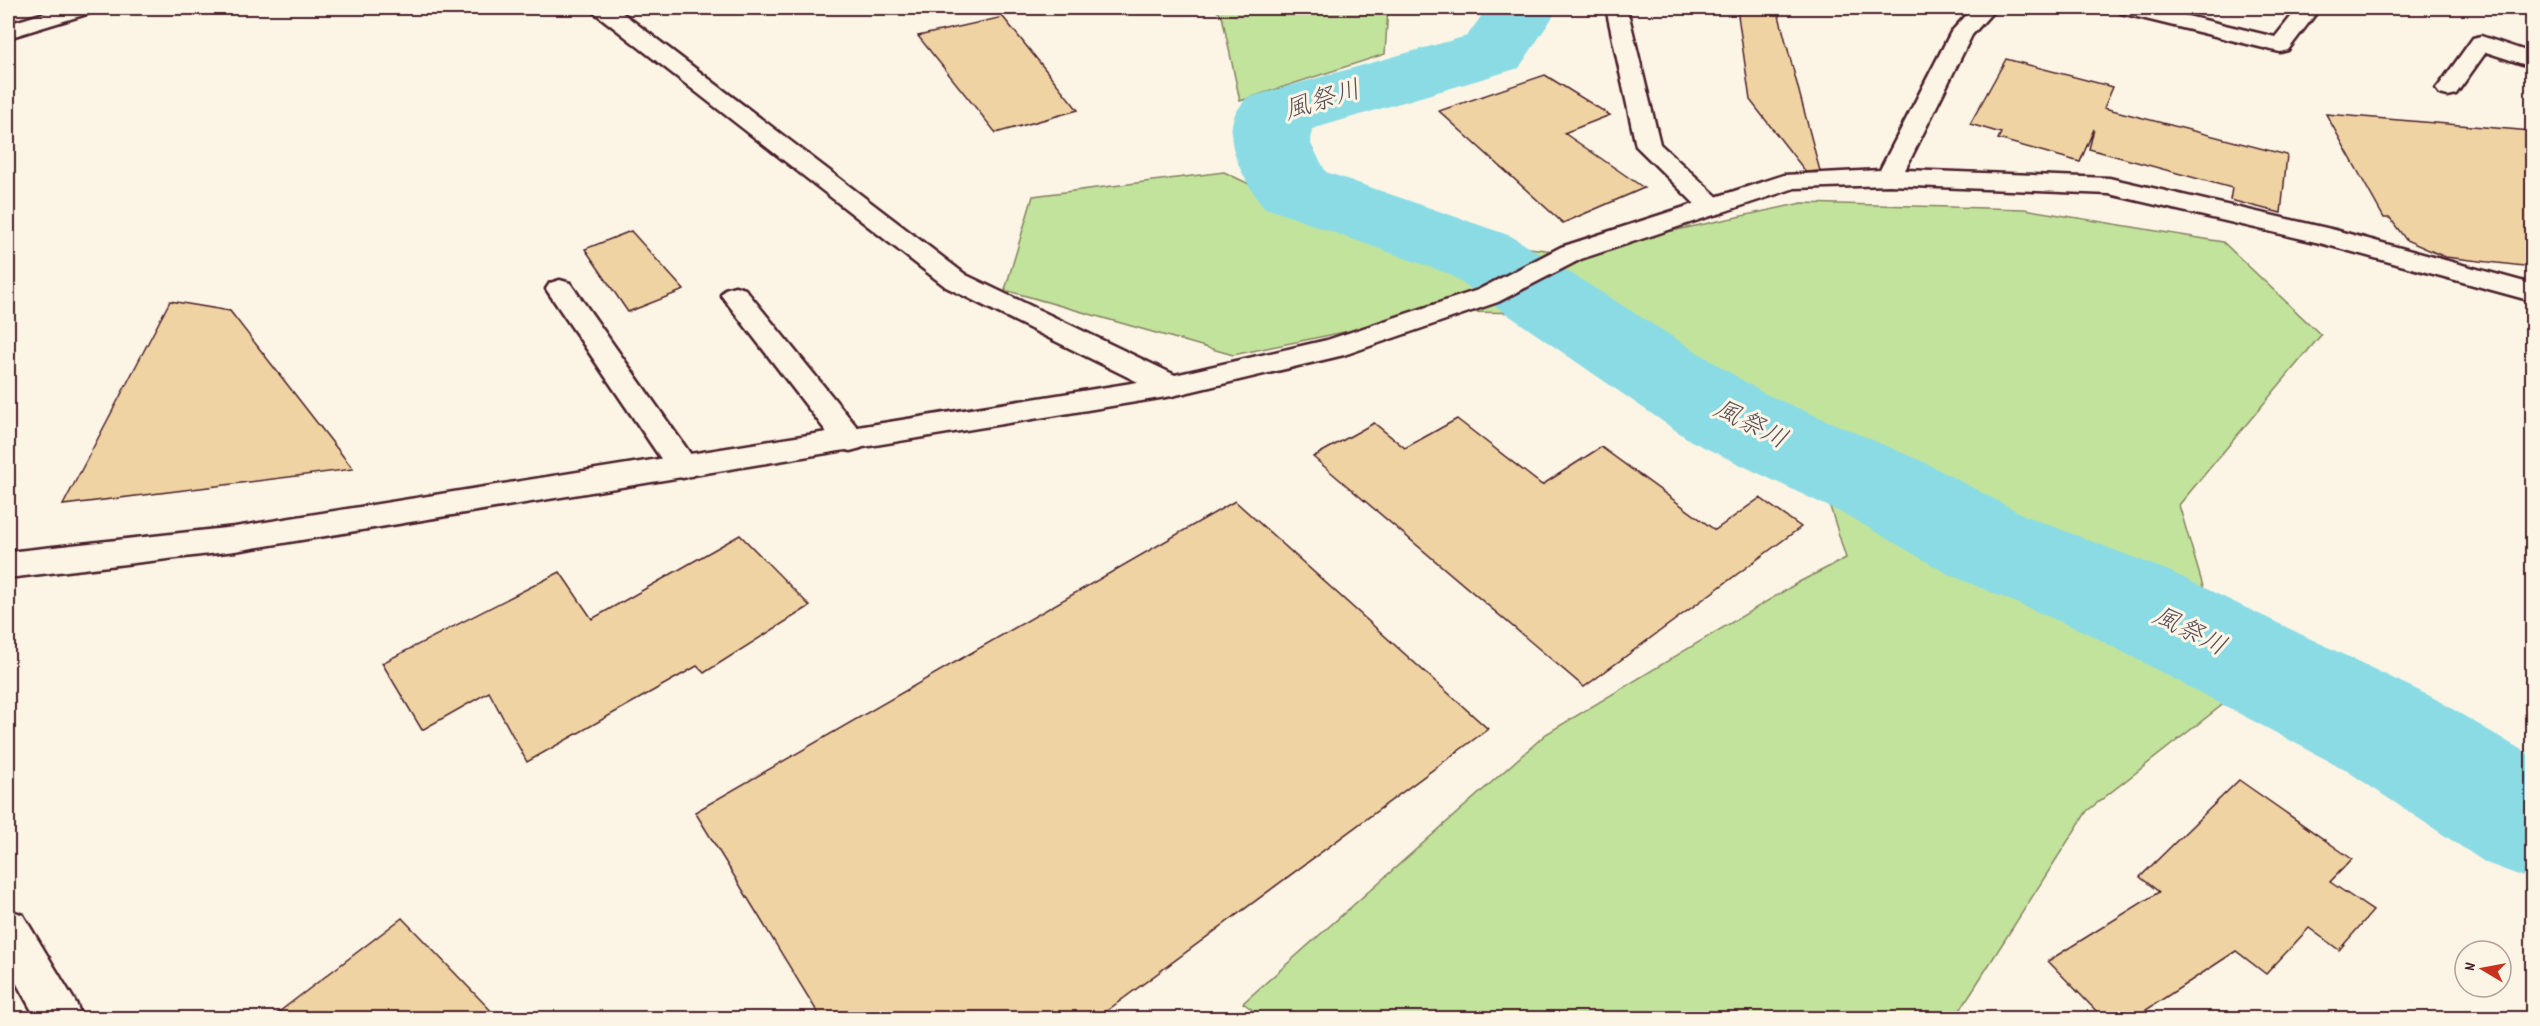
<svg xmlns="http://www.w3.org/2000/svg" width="2540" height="1026" font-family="Dekko,'Klee One',sans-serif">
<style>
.green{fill:#c2e39b;stroke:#868163;stroke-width:1.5}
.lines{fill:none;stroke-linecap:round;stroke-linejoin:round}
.river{fill:#8bdbe5;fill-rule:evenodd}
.building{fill:#efd3a3;stroke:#4a1f2b;stroke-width:1.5}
.lane-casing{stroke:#4a1f2b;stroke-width:5}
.street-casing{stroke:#4a1f2b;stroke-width:5}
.secondary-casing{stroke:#4a1f2b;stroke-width:5}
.lane{fill:#fcf5e5;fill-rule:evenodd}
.street{fill:#fcf5e5;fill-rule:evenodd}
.secondary{fill:#fcf5e5;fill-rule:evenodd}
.labels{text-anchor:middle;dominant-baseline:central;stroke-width:6;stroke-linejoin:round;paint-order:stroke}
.water-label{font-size:26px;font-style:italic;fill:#5a4e5a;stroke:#fcf5e5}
</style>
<rect width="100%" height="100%" fill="#fcf5e5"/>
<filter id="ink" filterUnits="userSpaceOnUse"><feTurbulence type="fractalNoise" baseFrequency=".0167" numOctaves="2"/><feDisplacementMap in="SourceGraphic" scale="12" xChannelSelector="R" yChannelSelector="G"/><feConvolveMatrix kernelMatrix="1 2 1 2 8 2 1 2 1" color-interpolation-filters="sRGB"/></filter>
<g filter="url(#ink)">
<g class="green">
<polygon points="1214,8 1388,8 1385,54 1240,101 1222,16"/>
<polygon points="1224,172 1333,224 1570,253 1802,203 2024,209 2223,242 2321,335 2179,505 2235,695 2087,811 1955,1018 1834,1018 1825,1015 1804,1018 1264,1018 1243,1003 1546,734 1799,582 1846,558 1814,455 1566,313 1441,312 1233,355 1005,290 1033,196"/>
</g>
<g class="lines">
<path class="river" d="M 1484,8 L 1554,8 L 1556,12 L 1519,68 L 1312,129 L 1311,144 L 1326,172 L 1511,236 L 1763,393 L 1926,463 L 2026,516 L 2169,571 L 2432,697 L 2532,756 L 2532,880 L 2486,863 L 2344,769 L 2087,633 L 1948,574 L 1850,517 L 1691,441 L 1449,274 L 1263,207 C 1246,182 1222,145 1235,114 C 1238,109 1243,103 1246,98 L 1467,36 L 1485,11 Z"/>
</g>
<g class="building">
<polygon points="1737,8 1777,8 1820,171 1806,172 1750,100"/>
<polygon points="1003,17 1078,110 996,133 918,36"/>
<polygon points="2006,59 2113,87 2104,108 2287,155 2281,213 2230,200 2232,188 2089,149 2094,129 2080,162 1998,139 2001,133 1970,124"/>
<polygon points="1545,75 1610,115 1564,133 1644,188 1563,223 1439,111"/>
<polygon points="2326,114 2532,131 2532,267 2445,257 2406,240 2390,218 2384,218"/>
<polygon points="631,231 684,290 628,312 585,249"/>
<polygon points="170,301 230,311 353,469 63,505"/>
<polygon points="1457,419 1542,485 1601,447 1715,530 1760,498 1801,527 1584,687 1313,457 1374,423 1405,448"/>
<polygon points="1235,501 1488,729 1097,1018 821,1018 695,812"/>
<polygon points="740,535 810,606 704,673 697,666 527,762 489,692 422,730 382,663 560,572 592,619"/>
<polygon points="2239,780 2352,859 2330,882 2373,911 2339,950 2309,928 2266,974 2236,951 2134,1018 2103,1018 2048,961 2159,892 2140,877"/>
<polygon points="402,918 498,1018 271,1018"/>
</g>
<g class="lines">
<defs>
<polygon id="lane" points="61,8 93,8 90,13 8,38 8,24"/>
<g id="street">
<polygon points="1606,8 1627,8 1660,144 1722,201 1726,207 1722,213 1713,215 1704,213 1636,146"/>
<polygon points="2118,8 2154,8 2275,37 2298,8 2320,8 2288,50 2280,52 2121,13"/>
<polygon points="2481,36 2532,53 2532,67 2486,52 2456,94 2448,96 2440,94 2436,89 2440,84 2473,38"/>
<polygon points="560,280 570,283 694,459 699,467 694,475 683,478 672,475 546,289 550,283"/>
<polygon points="735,286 745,289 861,432 866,440 861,448 850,451 839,448 721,295 725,289"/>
<polygon points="8,909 23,915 76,1003 82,1018 36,1018 8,968"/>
</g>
<polygon id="secondary" points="593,8 616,8 966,275 1175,375 1327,340 1478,290 1561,247 1784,175 1880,170 1951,32 1973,8 1996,8 1972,35 1905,170 2109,178 2335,230 2532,284 2532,301 2320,243 2109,194 1889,185 1795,188 1581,259 1498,302 1344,355 1172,396 235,551 8,578 8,552 235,527 1138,382 946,287 595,13"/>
</defs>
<use href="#lane" class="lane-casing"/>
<use href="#street" class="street-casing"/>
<use href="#secondary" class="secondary-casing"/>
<use href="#lane" class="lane"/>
<use href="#street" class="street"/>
<use href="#secondary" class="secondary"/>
</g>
</g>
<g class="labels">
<g class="water-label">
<text transform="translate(1323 102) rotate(-17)">風祭川</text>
<text transform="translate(1750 426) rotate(27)">風祭川</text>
<text transform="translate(2189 633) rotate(27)">風祭川</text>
</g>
</g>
<rect width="2540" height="1026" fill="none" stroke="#fcf5e5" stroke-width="30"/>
<rect x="15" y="15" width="2510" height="996" fill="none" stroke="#4a1f2b" stroke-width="2" filter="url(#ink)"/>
<g transform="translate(2483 969) rotate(280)"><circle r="28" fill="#fcf5e5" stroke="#b59f9b" stroke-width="1.5"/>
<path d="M0-4.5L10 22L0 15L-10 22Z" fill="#c8321e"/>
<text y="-9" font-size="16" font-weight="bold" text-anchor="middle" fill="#4a1f2b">N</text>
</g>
</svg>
